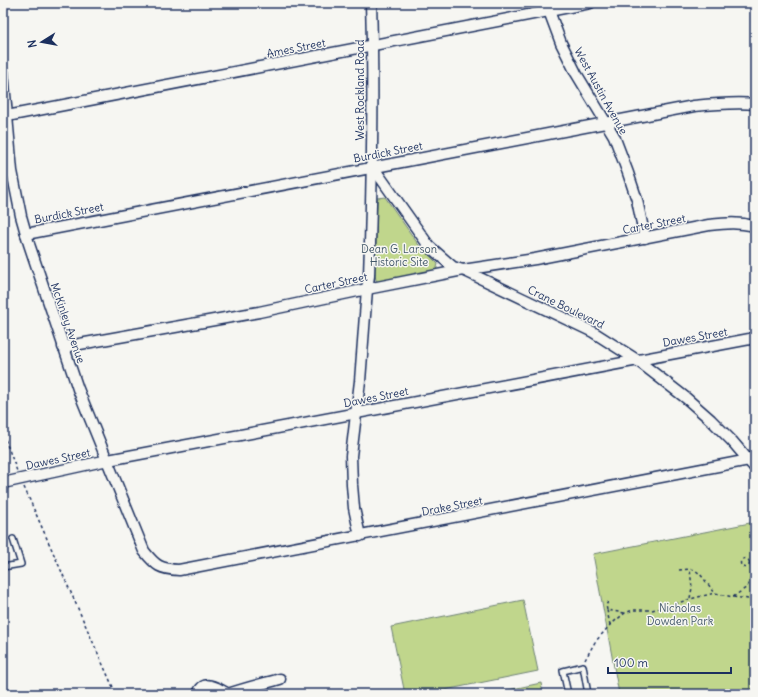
<svg xmlns="http://www.w3.org/2000/svg" width="758" height="697" font-family="Delius,sans-serif">
<style>
.green{fill:#c0d68c;stroke:#6e8275}
.lines{fill:none;stroke-linecap:round;stroke-linejoin:round}
.lane-casing{stroke:#1b2f5e;stroke-width:8}
.street-casing{stroke:#1b2f5e;stroke-width:13}
.path{stroke:#1b2f5e;stroke-width:1.5;stroke-dasharray:3 3;stroke-linecap:butt}
.lane{stroke:#f6f6f2;stroke-width:5}
.street{stroke:#f6f6f2;stroke-width:10}
.labels{text-anchor:middle;dominant-baseline:central;stroke-width:3;stroke-linejoin:round;paint-order:stroke}
.street-label{font-size:11px;fill:#1b2f5e;stroke:#f6f6f2}
.park-label{font-size:11px;fill:#44596a;stroke:#f6f6f2}
</style>
<rect width="100%" height="100%" fill="#f6f6f2"/>
<filter id="ink" filterUnits="userSpaceOnUse"><feTurbulence type="fractalNoise" baseFrequency=".025" numOctaves="2"/><feDisplacementMap in="SourceGraphic" scale="8" xChannelSelector="R" yChannelSelector="G"/><feConvolveMatrix kernelMatrix="1 2 1 2 8 2 1 2 1" color-interpolation-filters="sRGB"/></filter>
<g filter="url(#ink)">
<g class="green">
<polygon points="385,197 418,244 438,264 436,271 377,283 375,276 377,198"/>
<polygon points="755,522 755,694 619,694 593,554"/>
<polygon points="523,600 538,671 425,694 405,694 391,627"/>
<polygon points="541,683 543,694 489,694"/>
</g>
<g class="lines">
<defs>
<g id="lane">
<polyline points="3,567 21,564 13,539"/>
<polyline points="568,694 563,671 583,666 588,694"/>
</g>
<g id="street">
<polyline points="546,3 561,43 576,73 614,136 628,173 637,200 645,238"/>
<path d="M 3,72 L 12,171 L 21,216 L 29,244 L 78,389 L 144,551 C 156,566 160,569 179,570 L 749,460"/>
<polyline points="7,116 590,3"/>
<polyline points="373,167 429,246 453,267 463,270 593,332 637,360 686,398 711,420 732,441 755,468"/>
<path d="M 26,234 L 694,106 C 714,104 734,102 755,104"/>
<path d="M 63,347 L 259,312 L 367,289 L 463,270 L 535,259 L 709,225 C 727,223 738,222 755,226"/>
<polyline points="3,483 108,460 755,338"/>
<path d="M 360,536 L 354,508 L 352,485 L 351,456 L 360,381 L 367,289 L 369,276 C 372,185 374,94 371,3"/>
<path d="M 198,694 C 203,678 218,688 228,694"/>
<path d="M 228,694 C 245,688 262,684 280,679"/>
</g>
</defs>
<use href="#lane" class="lane-casing"/>
<use href="#street" class="street-casing"/>
<g class="path">
<polyline points="3,434 17,471"/>
<polyline points="24,487 116,694"/>
<circle cx="745" cy="563" r="4.5"/>
<polyline points="750,565 755,569"/>
<polyline points="679,570 690,569"/>
<polyline points="733,597 747,587 755,570"/>
<polyline points="690,598 692,588 690,569 695,570 700,574 715,593"/>
<polyline points="607,610 606,605 608,602"/>
<polyline points="610,625 607,610 625,613"/>
<polyline points="585,660 595,642 610,625 625,613 633,610 652,610 669,606 690,599 715,593 733,597 748,599 755,596"/>
</g>
<use href="#lane" class="lane"/>
<use href="#street" class="street"/>
</g>
</g>
<g class="labels">
<g class="street-label">
<text transform="translate(296 48) rotate(-11)">Ames Street</text>
<text transform="translate(360 90) rotate(-90)">West Rockland Road</text>
<text transform="translate(601 91) rotate(61)">West Austin Avenue</text>
<text transform="translate(388 152) rotate(-11)">Burdick Street</text>
<text transform="translate(69 213) rotate(-11)">Burdick Street</text>
<text transform="translate(654 224) rotate(-11)">Carter Street</text>
<text transform="translate(336 283) rotate(-12)">Carter Street</text>
<text transform="translate(566 307) rotate(26)">Crane Boulevard</text>
<text transform="translate(68 323) rotate(71)">McKinley Avenue</text>
<text transform="translate(695 337) rotate(-10)">Dawes Street</text>
<text transform="translate(376 397) rotate(-11)">Dawes Street</text>
<text transform="translate(58 459) rotate(-12)">Dawes Street</text>
<text transform="translate(452 506) rotate(-11)">Drake Street</text>
</g>
<g class="park-label">
<text x="399" y="249">Dean G. Larson<tspan x="399" dy="13">Historic Site</tspan></text>
<text x="680" y="608">Nicholas<tspan x="680" dy="13">Dowden Park</tspan></text>
</g>
</g>
<rect width="758" height="697" fill="none" stroke="#f6f6f2" stroke-width="16"/>
<rect x="8" y="8" width="742" height="681" fill="none" stroke="#1b2f5e" stroke-width="1.5" filter="url(#ink)"/>
<g transform="translate(42 42) rotate(259)" stroke="#f6f6f2" stroke-width="3" paint-order="stroke">
<path d="M0-3L7 15L0 10L-7 15Z" fill="#1b2f5e"/>
<text y="-6" font-size="11" font-weight="bold" text-anchor="middle" fill="#1b2f5e">N</text>
</g>
<path d="M608 667v6h123v-6" fill="none" stroke="#1b2f5e" stroke-width="2"/>
<text x="614" y="667" font-size="12" fill="#1b2f5e" stroke="#f6f6f2" stroke-width="3" paint-order="stroke">100 m</text>
</svg>
